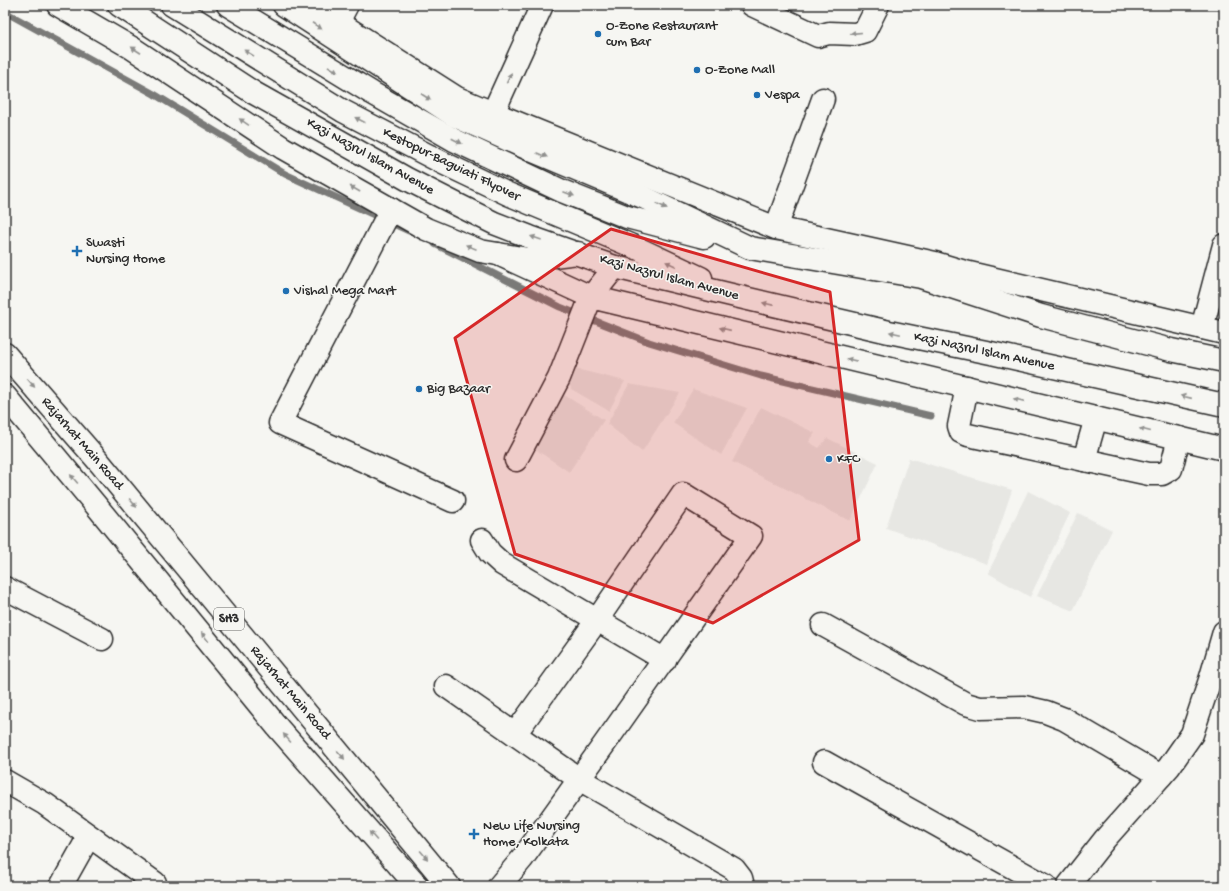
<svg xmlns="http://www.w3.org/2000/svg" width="1229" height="891" font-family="'Gochi Hand',sans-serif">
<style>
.built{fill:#e7e7e3}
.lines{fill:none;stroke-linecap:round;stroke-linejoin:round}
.stream{stroke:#7a7a78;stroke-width:7}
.minor-casing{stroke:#2b2b2b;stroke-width:25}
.major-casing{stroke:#2b2b2b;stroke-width:25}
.minor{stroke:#f6f6f2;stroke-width:22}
.major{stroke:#f6f6f2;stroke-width:22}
.oneway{fill:#90908e}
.marked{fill:#d62828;fill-opacity:0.2;stroke:#d62828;stroke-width:3;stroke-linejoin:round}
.poi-dot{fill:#1f6fb2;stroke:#f6f6f2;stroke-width:1.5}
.labels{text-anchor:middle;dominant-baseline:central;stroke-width:3;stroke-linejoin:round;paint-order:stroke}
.shield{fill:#f6f6f2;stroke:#686867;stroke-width:1}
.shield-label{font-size:13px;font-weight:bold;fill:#2b2b2b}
.poi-label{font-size:14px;fill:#2b2b2b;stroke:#f6f6f2;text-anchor:start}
.street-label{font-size:14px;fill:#2b2b2b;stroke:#f6f6f2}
</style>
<rect width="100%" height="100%" fill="#f6f6f2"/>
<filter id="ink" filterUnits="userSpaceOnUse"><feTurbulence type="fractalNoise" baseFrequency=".025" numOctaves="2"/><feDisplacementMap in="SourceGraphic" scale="8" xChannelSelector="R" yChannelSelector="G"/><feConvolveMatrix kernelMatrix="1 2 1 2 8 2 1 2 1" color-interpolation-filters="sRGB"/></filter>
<g filter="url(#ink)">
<g class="built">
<polygon points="572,368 625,381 609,411 571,389 566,375"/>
<polygon points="629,384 680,393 642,452 607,424"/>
<polygon points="693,389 747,408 721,455 673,423"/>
<polygon points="558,391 604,420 569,472 529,445"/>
<polygon points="761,407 815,433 809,442 819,448 827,438 878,463 850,521 732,462"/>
<polygon points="909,458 1012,490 987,564 886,528"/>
<polygon points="1028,491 1070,513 1030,597 988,573"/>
<polygon points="1078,513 1112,530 1073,611 1037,596"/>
</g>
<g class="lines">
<g class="stream">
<polyline points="5,12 154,94 285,174 409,231"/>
<polyline points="435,244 560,307 649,342 761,376 931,416"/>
</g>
<defs>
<g id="minor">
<polyline points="58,5 132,48 283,148 426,229 480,251 528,259 578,253"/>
<polyline points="311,5 457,98 493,113 776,228 935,263 965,272 1224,333"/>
<polyline points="752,5 818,36 829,33 855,34 865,31 878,5"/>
<polyline points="338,22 347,5"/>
<polyline points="493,113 542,5"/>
<polyline points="391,209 280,423 453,501"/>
<polyline points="776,228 823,99"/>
<polyline points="498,254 591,297 1224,449"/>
<polyline points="1202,328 1224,245"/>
<polyline points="967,387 959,426 961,432 968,435 1149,474 1162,474 1171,469 1179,438"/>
<polyline points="516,460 559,378 591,297 615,267"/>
<polyline points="1084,460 1096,418"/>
<polyline points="482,540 490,553 502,564 665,660"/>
<polyline points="5,588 102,639"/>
<polyline points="823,625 966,704 980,708 1024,707 1046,712 1064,719 1161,776"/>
<polyline points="446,686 579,779 734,869 741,878 743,886"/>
<polyline points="824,762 1046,886"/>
<polyline points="5,781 45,804 155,883"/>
<polyline points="61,886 89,836"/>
<polyline points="499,886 522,859 613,732 751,536 683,494 597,620 515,734"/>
<polyline points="1068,886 1105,839 1169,767 1192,734 1211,677 1224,632"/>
</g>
<g id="major">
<polyline points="119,5 254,93 407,179 458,205 494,223 530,237 615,267 744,298 889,332 991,353 1224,405"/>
<polyline points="172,5 343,111 443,163 508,194 637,248 701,278"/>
<polyline points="228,5 372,93 454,140 562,191 627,217 704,237"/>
<polyline points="284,5 455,116 531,150 643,197 750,248 921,277 1041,316 1171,350 1224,361"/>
<polyline points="5,354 100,463 449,886"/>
<polyline points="5,396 99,509 279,729 417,886"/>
</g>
</defs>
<use href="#minor" class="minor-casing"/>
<use href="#major" class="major-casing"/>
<use href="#minor" class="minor"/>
<use href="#major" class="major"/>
</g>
<defs><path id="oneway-solid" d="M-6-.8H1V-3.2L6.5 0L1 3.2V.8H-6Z"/></defs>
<g class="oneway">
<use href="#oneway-solid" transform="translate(317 26) rotate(33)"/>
<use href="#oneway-solid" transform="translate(856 33) rotate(175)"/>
<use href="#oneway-solid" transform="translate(136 50) rotate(-147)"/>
<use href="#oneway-solid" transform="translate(249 53) rotate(-148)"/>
<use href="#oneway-solid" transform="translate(333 69) rotate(31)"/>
<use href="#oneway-solid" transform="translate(509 78) rotate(-65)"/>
<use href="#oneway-solid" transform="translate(426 97) rotate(33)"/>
<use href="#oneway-solid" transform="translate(360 120) rotate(-153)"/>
<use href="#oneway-solid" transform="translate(244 122) rotate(-146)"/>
<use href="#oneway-solid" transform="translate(457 141) rotate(27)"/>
<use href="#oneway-solid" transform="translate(542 155) rotate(23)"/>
<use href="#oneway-solid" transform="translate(355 189) rotate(-150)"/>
<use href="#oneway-solid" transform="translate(569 194) rotate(21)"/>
<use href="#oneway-solid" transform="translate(662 206) rotate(26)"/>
<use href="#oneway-solid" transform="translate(536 238) rotate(-161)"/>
<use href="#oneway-solid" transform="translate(471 247) rotate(-158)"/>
<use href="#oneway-solid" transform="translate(671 264) rotate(-155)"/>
<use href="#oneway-solid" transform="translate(768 304) rotate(-167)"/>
<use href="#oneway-solid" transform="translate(725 329) rotate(-167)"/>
<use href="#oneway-solid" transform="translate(895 333) rotate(-168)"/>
<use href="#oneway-solid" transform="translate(852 360) rotate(-167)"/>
<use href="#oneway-solid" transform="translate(31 383) rotate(49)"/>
<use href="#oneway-solid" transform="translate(1186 397) rotate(-167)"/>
<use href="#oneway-solid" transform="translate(1019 400) rotate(-167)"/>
<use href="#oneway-solid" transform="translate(1145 430) rotate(-166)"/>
<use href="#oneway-solid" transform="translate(74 479) rotate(-130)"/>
<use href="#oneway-solid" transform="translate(133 503) rotate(50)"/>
<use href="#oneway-solid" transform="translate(205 637) rotate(-129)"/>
<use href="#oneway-solid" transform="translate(287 738) rotate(-131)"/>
<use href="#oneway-solid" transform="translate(341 755) rotate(50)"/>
<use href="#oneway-solid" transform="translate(373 836) rotate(-131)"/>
<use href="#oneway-solid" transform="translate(424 855) rotate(50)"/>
</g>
</g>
<path class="marked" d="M 611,229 L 830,292 L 859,540 L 713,623 L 515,554 L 455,338 Z"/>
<g class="poi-dot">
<circle cx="598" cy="34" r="4"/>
<circle cx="697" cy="70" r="4"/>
<circle cx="757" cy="95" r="4"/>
<path d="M75 245h4v4h4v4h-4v4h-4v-4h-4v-4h4z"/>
<circle cx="286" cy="291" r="4"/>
<circle cx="419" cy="389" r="4"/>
<circle cx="829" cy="459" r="4"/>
<path d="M472 828h4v4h4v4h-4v4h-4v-4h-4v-4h4z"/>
</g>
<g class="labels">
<rect class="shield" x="214" y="608" width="30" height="22" rx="3"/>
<g class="shield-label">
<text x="229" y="619">SH3</text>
</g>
<g class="poi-label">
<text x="606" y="26">O-Zone Restaurant<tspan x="606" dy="16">cum Bar</tspan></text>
<text x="705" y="70">O-Zone Mall</text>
<text x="765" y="95">Vespa</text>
<text x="86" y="243">Swasti<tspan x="86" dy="16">Nursing Home</tspan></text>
<text x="294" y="291">Vishal Mega Mart</text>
<text x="427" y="389">Big Bazaar</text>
<text x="837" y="459">KFC</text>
<text x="483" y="826">New Life Nursing<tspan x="483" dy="16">Home, Kolkata</tspan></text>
</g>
<g class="street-label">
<text transform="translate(370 157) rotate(29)">Kazi Nazrul Islam Avenue</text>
<text transform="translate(451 165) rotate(26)">Kestopur-Baguiati Flyover</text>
<text transform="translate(669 278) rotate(15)">Kazi Nazrul Islam Avenue</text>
<text transform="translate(984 352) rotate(12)">Kazi Nazrul Islam Avenue</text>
<text transform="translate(82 444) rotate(49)">Rajarhat Main Road</text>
<text transform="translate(290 693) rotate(50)">Rajarhat Main Road</text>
</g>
</g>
<rect width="1229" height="891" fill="none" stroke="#f6f6f2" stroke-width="20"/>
<rect x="10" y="10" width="1209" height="871" fill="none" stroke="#2b2b2b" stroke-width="1.5" filter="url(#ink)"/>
</svg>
